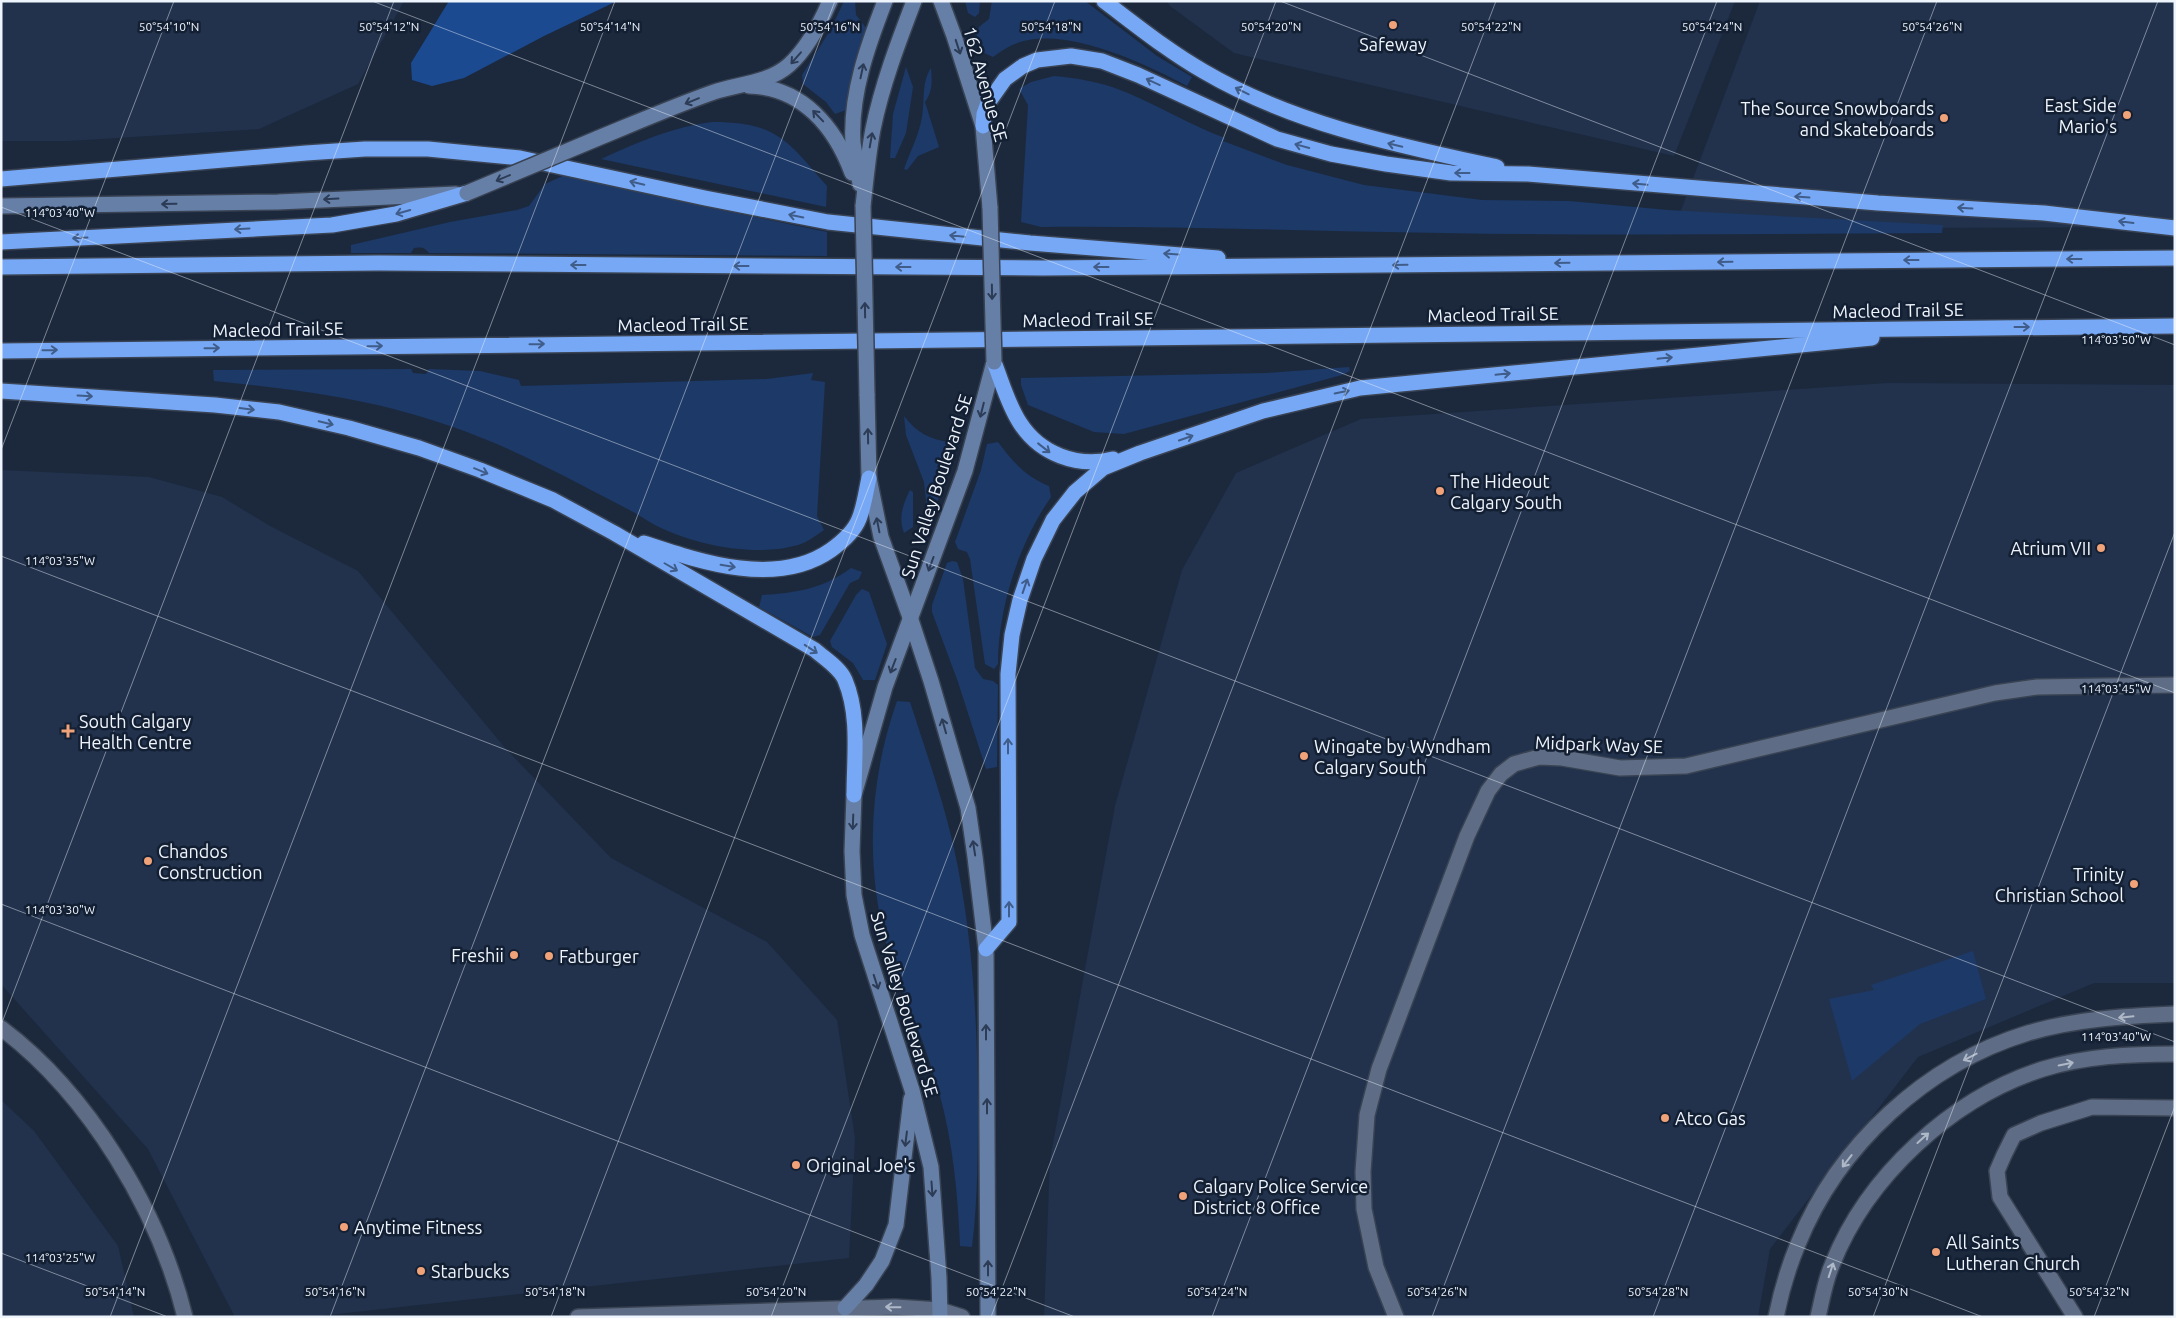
<svg xmlns="http://www.w3.org/2000/svg" width="2176" height="1318" font-family="Ubuntu,sans-serif">
<style>
.built{fill:#22324c}
.green{fill:#1c3967}
.water{fill:#1b4a91}
.lines{fill:none;stroke-linecap:round;stroke-linejoin:round}
.minor-casing{stroke:#394353;stroke-width:18}
.tertiary-casing{stroke:#394353;stroke-width:18}
.secondary-casing{stroke:#394353;stroke-width:18}
.motorway-casing{stroke:#394353;stroke-width:18}
.minor{stroke:#5e6d85;stroke-width:15}
.tertiary{stroke:#5e6d85;stroke-width:15}
.secondary{stroke:#667fa7;stroke-width:15}
.motorway{stroke:#77a8f5;stroke-width:15}
.secondary-bridge-casing{stroke:#394353;stroke-width:18;stroke-linecap:butt}
.secondary-bridge{stroke:#667fa7;stroke-width:15}
.oneway{stroke:#2c3c56}
.oneway2{stroke:#405d8a}
.oneway3{stroke:#aeb8c7}
.ticks{fill:none;stroke:#eff5fd;stroke-width:1;stroke-opacity:0.45}
.poi-dot{fill:#f0a279;stroke:#131f33;stroke-width:2}
.labels{text-anchor:middle;dominant-baseline:central;stroke-width:5;stroke-linejoin:round;paint-order:stroke}
.poi-label{font-size:18px;fill:#eff5fd;stroke:#131f33;text-anchor:start}
.street-label{font-size:18px;fill:#eff5fd;stroke:#131f33}
.ticks-label{font-size:12px;text-anchor:middle;fill:#eff5fd;stroke:#131f33;stroke-width:5;stroke-linejoin:round;paint-order:stroke}
</style>
<rect width="100%" height="100%" fill="#1c293d"/>
<g class="built">
<polygon points="1,1 404,1 358,84 259,129 68,141 1,141"/>
<polygon points="1167,1 1735,1 1674,156 1234,53 1170,6"/>
<polygon points="1760,1 2175,1 2175,227 1674,229"/>
<polygon points="1888,383 2175,385 2175,983 2094,983 1918,1057 1770,1249 1758,1317 1044,1317 1050,1160 1115,806 1182,570 1236,473 1361,419"/>
<polygon points="1,470 149,477 222,497 270,526 358,571 506,749 611,858 767,942 837,1020 855,1138 849,1258 309,1317 235,1317 148,1149 1,984"/>
<polygon points="1,1100 34,1131 118,1246 134,1317 1,1317"/>
</g>
<g class="green">
<polygon points="844,1 855,1 856,15 867,29 854,68 846,110 835,114 826,102 803,84 802,75 831,29"/>
<polygon points="965,1 980,1 979,13 975,17 968,13"/>
<path d="M 992,1 L 1085,1 L 1157,56 L 1192,77 L 1187,86 C 1144,63 1068,27 1020,42 C 1010,45 1001,51 993,57 L 982,52 L 976,33 L 979,27 L 989,19 Z"/>
<polygon points="906,67 913,87 906,133 895,158 890,158 893,114"/>
<path d="M 931,68 C 932,81 933,91 925,102 L 939,147 L 918,156 L 907,170 L 904,169 C 910,152 919,135 922,117 C 925,101 921,83 931,68 Z"/>
<path d="M 1054,76 C 1075,78 1095,81 1115,88 C 1153,102 1187,124 1225,138 L 1223,141 L 1287,165 L 1364,185 L 1482,200 L 1569,201 L 1668,210 L 1943,225 L 1942,233 C 1776,234 1610,236 1444,233 C 1309,231 1175,226 1041,227 L 1021,222 L 1028,105 L 1019,89 L 1031,82 Z"/>
<path d="M 712,122 C 777,122 787,140 827,186 L 826,207 L 601,159 C 638,142 672,127 712,122 Z"/>
<path d="M 567,174 L 707,207 L 827,232 L 827,256 L 429,253 C 424,247 422,247 414,248 L 411,253 L 351,253 L 351,245 L 450,222 L 517,210 L 529,206 L 545,184 Z"/>
<polygon points="1349,367 1350,371 1342,375 1124,434 1094,432 1028,405 1021,385 1021,378 1266,373"/>
<path d="M 411,369 L 413,373 L 426,374 L 429,369 L 480,371 L 519,380 L 521,386 L 767,379 L 813,373 L 811,380 L 825,382 L 817,516 L 824,530 C 815,536 808,542 798,545 C 757,557 699,546 661,528 C 652,524 644,518 635,513 C 613,501 590,490 568,478 C 529,458 489,439 447,425 C 370,398 294,389 214,381 L 213,370 Z"/>
<path d="M 904,416 C 916,432 929,439 949,442 L 950,446 L 944,480 L 928,534 L 923,521 L 926,501 L 924,482 L 906,435 Z"/>
<path d="M 998,442 C 1012,461 1026,477 1049,486 L 1051,497 C 1019,543 998,608 998,664 L 994,669 L 985,664 L 970,559 L 967,552 L 958,549 L 955,542 L 981,470 L 987,444 Z"/>
<path d="M 910,490 L 913,492 L 913,527 L 904,533 C 898,517 903,504 910,490 Z"/>
<polygon points="952,561 957,562 963,579 975,668 983,679 993,681 998,685 997,767 986,769 958,682 932,612 932,605 947,563"/>
<path d="M 851,568 L 862,572 L 859,579 L 850,583 L 820,635 L 813,637 L 759,607 L 762,595 C 795,593 823,589 851,568 Z"/>
<polygon points="862,589 869,592 887,644 875,680 863,680 853,663 832,647 830,641 856,595"/>
<path d="M 897,701 L 910,702 C 925,749 942,796 953,844 C 972,928 977,1014 978,1100 C 978,1149 978,1198 972,1247 L 960,1246 C 958,1195 953,1142 939,1092 C 932,1069 925,1046 916,1024 C 905,996 892,968 885,939 C 865,859 870,778 897,701 Z"/>
<polygon points="1973,951 1986,999 1920,1024 1852,1081 1829,999 1874,990 1871,985"/>
</g>
<polygon class="water" points="449,1 617,1 544,36 464,78 432,86 412,80 411,63"/>
<g class="lines">
<defs>
<g id="minor">
<path d="M 1,1028 C 89,1094 159,1211 185,1317"/>
<polyline points="578,1317 895,1307 940,1310 962,1317"/>
<polyline points="1396,1317 1376,1267 1364,1209 1363,1172 1367,1115 1379,1069 1467,836 1488,791 1501,774 1514,764 1539,757 1562,758 1620,768 1686,766 1995,693 2037,687 2175,685"/>
<polyline points="2075,1317 2000,1197 1997,1171 2004,1155 2014,1135 2041,1123 2092,1107 2175,1108"/>
</g>
<g id="tertiary">
<path d="M 1776,1317 C 1781,1292 1788,1268 1798,1244 C 1838,1145 1926,1064 2028,1033 C 2075,1019 2126,1016 2175,1014"/>
<path d="M 1818,1317 C 1822,1300 1825,1281 1832,1265 C 1867,1176 1952,1098 2043,1069 C 2086,1056 2130,1054 2175,1054"/>
</g>
<g id="secondary">
<polyline points="941,1 954,36 983,126 990,208"/>
<path d="M 749,86 C 802,87 835,127 852,173"/>
<path d="M 596,139 C 635,123 674,106 714,92 C 738,84 769,83 789,65 C 807,49 820,24 830,1"/>
<path d="M 860,184 C 858,170 855,156 853,143 C 850,94 868,45 885,1"/>
<polyline points="1,206 278,202 456,194"/>
<path d="M 863,206 C 866,180 868,155 873,129 C 882,85 898,43 914,1"/>
<polyline points="867,394 869,478 881,537 911,620 931,681 968,808 975,857 986,949 988,1317"/>
<polyline points="845,1308 866,1285 882,1261 896,1225 911,1099"/>
<polyline points="940,1317 939,1278 931,1167 912,1090 862,935 854,895 852,851 854,795 885,687 965,471 994,362"/>
</g>
<g id="motorway">
<path d="M 1104,1 C 1136,25 1168,51 1203,71 C 1293,124 1396,145 1497,167"/>
<polyline points="983,126 984,114 988,103 1005,79 1023,66 1037,60 1071,56 1102,61 1138,75 1277,139 1331,154 1386,164 1451,173 1528,174 1878,203 2044,213 2175,228"/>
<polyline points="1,179 306,153 365,149 428,149 520,158 705,198 828,222 1030,243 1218,258"/>
<polyline points="1,242 332,225 396,214 467,193"/>
<polyline points="1,267 379,263 1043,268 2175,258"/>
<polyline points="1,351 2175,326"/>
<path d="M 994,362 C 1002,382 1008,405 1020,423 C 1040,454 1077,468 1113,459"/>
<path d="M 1,391 L 215,405 L 279,412 L 349,428 L 419,448 L 480,470 L 553,500 L 614,533 L 815,650 C 825,659 840,668 845,680 C 860,715 854,758 854,795"/>
<path d="M 644,543 C 701,562 777,588 831,550 C 842,542 854,532 859,519 C 864,507 866,491 869,478"/>
<polyline points="986,949 1009,922 1008,674 1012,635 1020,600 1034,559 1053,520 1075,492 1103,468 1140,453 1263,411 1360,388 1872,338"/>
</g>
</defs>
<use href="#minor" class="minor-casing"/>
<use href="#tertiary" class="tertiary-casing"/>
<use href="#secondary" class="secondary-casing"/>
<use href="#motorway" class="motorway-casing"/>
<use href="#minor" class="minor"/>
<use href="#tertiary" class="tertiary"/>
<use href="#secondary" class="secondary"/>
<use href="#motorway" class="motorway"/>
<defs>
<g id="secondary-bridge">
<polyline points="467,193 596,139"/>
<polyline points="863,206 867,394"/>
<polyline points="990,208 994,362"/>
</g>
</defs>
<use href="#secondary-bridge" class="secondary-bridge-casing"/>
<use href="#secondary-bridge" class="secondary-bridge"/>
</g>
<defs><path id="oneway-shaft" d="M-6 0H5M1.5-3L5.5 0L1.5 3" fill="none" stroke-width="1.6" stroke-linecap="round" stroke-linejoin="round" transform="scale(1.25)"/></defs>
<g class="oneway">
<use href="#oneway-shaft" transform="translate(958 47) rotate(72)"/>
<use href="#oneway-shaft" transform="translate(796 58) rotate(131)"/>
<use href="#oneway-shaft" transform="translate(862 71) rotate(-78)"/>
<use href="#oneway-shaft" transform="translate(692 101) rotate(158)"/>
<use href="#oneway-shaft" transform="translate(818 116) rotate(-134)"/>
<use href="#oneway-shaft" transform="translate(871 140) rotate(-80)"/>
<use href="#oneway-shaft" transform="translate(503 178) rotate(157)"/>
<use href="#oneway-shaft" transform="translate(331 199) rotate(177)"/>
<use href="#oneway-shaft" transform="translate(169 204) rotate(179)"/>
<use href="#oneway-shaft" transform="translate(992 292) rotate(89)"/>
<use href="#oneway-shaft" transform="translate(865 310) rotate(-91)"/>
<use href="#oneway-shaft" transform="translate(982 410) rotate(104)"/>
<use href="#oneway-shaft" transform="translate(868 436) rotate(-91)"/>
<use href="#oneway-shaft" transform="translate(878 525) rotate(-101)"/>
<use href="#oneway-shaft" transform="translate(931 564) rotate(110)"/>
<use href="#oneway-shaft" transform="translate(893 666) rotate(111)"/>
<use href="#oneway-shaft" transform="translate(944 726) rotate(-106)"/>
<use href="#oneway-shaft" transform="translate(853 822) rotate(92)"/>
<use href="#oneway-shaft" transform="translate(974 848) rotate(-99)"/>
<use href="#oneway-shaft" transform="translate(876 982) rotate(72)"/>
<use href="#oneway-shaft" transform="translate(986 1032) rotate(-90)"/>
<use href="#oneway-shaft" transform="translate(987 1106) rotate(-90)"/>
<use href="#oneway-shaft" transform="translate(906 1139) rotate(97)"/>
<use href="#oneway-shaft" transform="translate(932 1189) rotate(86)"/>
<use href="#oneway-shaft" transform="translate(988 1268) rotate(-90)"/>
</g>
<g class="oneway2">
<use href="#oneway-shaft" transform="translate(1153 82) rotate(-155)"/>
<use href="#oneway-shaft" transform="translate(1242 91) rotate(-154)"/>
<use href="#oneway-shaft" transform="translate(1395 145) rotate(-167)"/>
<use href="#oneway-shaft" transform="translate(1302 146) rotate(-165)"/>
<use href="#oneway-shaft" transform="translate(1462 173) rotate(-180)"/>
<use href="#oneway-shaft" transform="translate(637 183) rotate(-167)"/>
<use href="#oneway-shaft" transform="translate(1640 184) rotate(-175)"/>
<use href="#oneway-shaft" transform="translate(1802 197) rotate(-176)"/>
<use href="#oneway-shaft" transform="translate(1965 208) rotate(-177)"/>
<use href="#oneway-shaft" transform="translate(403 212) rotate(164)"/>
<use href="#oneway-shaft" transform="translate(796 216) rotate(-169)"/>
<use href="#oneway-shaft" transform="translate(2126 222) rotate(-173)"/>
<use href="#oneway-shaft" transform="translate(242 229) rotate(177)"/>
<use href="#oneway-shaft" transform="translate(957 236) rotate(-174)"/>
<use href="#oneway-shaft" transform="translate(80 238) rotate(177)"/>
<use href="#oneway-shaft" transform="translate(1171 254) rotate(-176)"/>
<use href="#oneway-shaft" transform="translate(2074 259) rotate(180)"/>
<use href="#oneway-shaft" transform="translate(1911 260) rotate(180)"/>
<use href="#oneway-shaft" transform="translate(1725 262) rotate(179)"/>
<use href="#oneway-shaft" transform="translate(1562 263) rotate(179)"/>
<use href="#oneway-shaft" transform="translate(578 265) rotate(-180)"/>
<use href="#oneway-shaft" transform="translate(1400 265) rotate(179)"/>
<use href="#oneway-shaft" transform="translate(741 266) rotate(-180)"/>
<use href="#oneway-shaft" transform="translate(903 267) rotate(-180)"/>
<use href="#oneway-shaft" transform="translate(1101 267) rotate(180)"/>
<use href="#oneway-shaft" transform="translate(2022 327)"/>
<use href="#oneway-shaft" transform="translate(537 344) rotate(-1)"/>
<use href="#oneway-shaft" transform="translate(375 346) rotate(-1)"/>
<use href="#oneway-shaft" transform="translate(212 348) rotate(-1)"/>
<use href="#oneway-shaft" transform="translate(50 350) rotate(-1)"/>
<use href="#oneway-shaft" transform="translate(1665 358) rotate(-6)"/>
<use href="#oneway-shaft" transform="translate(1503 374) rotate(-6)"/>
<use href="#oneway-shaft" transform="translate(1342 392) rotate(-12)"/>
<use href="#oneway-shaft" transform="translate(85 396) rotate(3)"/>
<use href="#oneway-shaft" transform="translate(247 409) rotate(7)"/>
<use href="#oneway-shaft" transform="translate(326 423) rotate(13)"/>
<use href="#oneway-shaft" transform="translate(1186 438) rotate(-19)"/>
<use href="#oneway-shaft" transform="translate(1044 448) rotate(38)"/>
<use href="#oneway-shaft" transform="translate(481 471) rotate(22)"/>
<use href="#oneway-shaft" transform="translate(728 566) rotate(9)"/>
<use href="#oneway-shaft" transform="translate(671 567) rotate(30)"/>
<use href="#oneway-shaft" transform="translate(1025 586) rotate(-71)"/>
<use href="#oneway-shaft" transform="translate(811 649) rotate(33)"/>
<use href="#oneway-shaft" transform="translate(1008 746) rotate(-90)"/>
<use href="#oneway-shaft" transform="translate(1009 909) rotate(-90)"/>
</g>
<g class="oneway3">
<use href="#oneway-shaft" transform="translate(2126 1017) rotate(174)"/>
<use href="#oneway-shaft" transform="translate(1970 1057) rotate(153)"/>
<use href="#oneway-shaft" transform="translate(2066 1064) rotate(-12)"/>
<use href="#oneway-shaft" transform="translate(1923 1138) rotate(-42)"/>
<use href="#oneway-shaft" transform="translate(1847 1161) rotate(128)"/>
<use href="#oneway-shaft" transform="translate(1831 1270) rotate(-72)"/>
<use href="#oneway-shaft" transform="translate(893 1307) rotate(-179)"/>
</g>
<path class="ticks" d="M 372,1 L 2175,693M 1280,1 L 2175,345M 1,207 L 2175,1042M 1,450 L 174,1M 1,556 L 1983,1317M 1,904 L 1075,1317M 1,1025 L 394,1M 1,1253 L 168,1317M 110,1317 L 615,1M 330,1317 L 835,1M 551,1317 L 1055,1M 771,1317 L 1276,1M 991,1317 L 1496,1M 1212,1317 L 1717,1M 1432,1317 L 1937,1M 1653,1317 L 2158,1M 1873,1317 L 2175,532M 2094,1317 L 2175,1106"/>
<g class="poi-dot">
<circle cx="1393" cy="25" r="5"/>
<circle cx="2127" cy="115" r="5"/>
<circle cx="1944" cy="118" r="5"/>
<circle cx="1440" cy="491" r="5"/>
<circle cx="2101" cy="548" r="5"/>
<path d="M65.5 723.5h5v5h5v5h-5v5h-5v-5h-5v-5h5z"/>
<circle cx="1304" cy="756" r="5"/>
<circle cx="148" cy="861" r="5"/>
<circle cx="2134" cy="884" r="5"/>
<circle cx="514" cy="955" r="5"/>
<circle cx="549" cy="956" r="5"/>
<circle cx="1665" cy="1118" r="5"/>
<circle cx="796" cy="1165" r="5"/>
<circle cx="1183" cy="1196" r="5"/>
<circle cx="344" cy="1227" r="5"/>
<circle cx="1936" cy="1252" r="5"/>
<circle cx="421" cy="1271" r="5"/>
</g>
<g class="labels">
<g class="poi-label">
<text x="1393" y="44" text-anchor="middle">Safeway</text>
<text x="2117" y="105" text-anchor="end">East Side<tspan x="2117" dy="21">Mario's</tspan></text>
<text x="1934" y="108" text-anchor="end">The Source Snowboards<tspan x="1934" dy="21">and Skateboards</tspan></text>
<text x="1450" y="481">The Hideout<tspan x="1450" dy="21">Calgary South</tspan></text>
<text x="2091" y="548" text-anchor="end">Atrium VII</text>
<text x="79" y="721">South Calgary<tspan x="79" dy="21">Health Centre</tspan></text>
<text x="1314" y="746">Wingate by Wyndham<tspan x="1314" dy="21">Calgary South</tspan></text>
<text x="158" y="851">Chandos<tspan x="158" dy="21">Construction</tspan></text>
<text x="2124" y="874" text-anchor="end">Trinity<tspan x="2124" dy="21">Christian School</tspan></text>
<text x="504" y="955" text-anchor="end">Freshii</text>
<text x="559" y="956">Fatburger</text>
<text x="1675" y="1118">Atco Gas</text>
<text x="806" y="1165">Original Joe's</text>
<text x="1193" y="1186">Calgary Police Service<tspan x="1193" dy="21">District 8 Office</tspan></text>
<text x="354" y="1227">Anytime Fitness</text>
<text x="1946" y="1242">All Saints<tspan x="1946" dy="21">Lutheran Church</tspan></text>
<text x="431" y="1271">Starbucks</text>
</g>
<g class="street-label">
<text transform="translate(986 84) rotate(74)">162 Avenue SE</text>
<text transform="translate(1898 310) rotate(-1)">Macleod Trail SE</text>
<text transform="translate(1493 314) rotate(-1)">Macleod Trail SE</text>
<text transform="translate(1088 319) rotate(-1)">Macleod Trail SE</text>
<text transform="translate(683 324) rotate(-1)">Macleod Trail SE</text>
<text transform="translate(278 329) rotate(-1)">Macleod Trail SE</text>
<text transform="translate(936 486) rotate(-72)">Sun Valley Boulevard SE</text>
<text transform="translate(1599 744) rotate(2)">Midpark Way SE</text>
<text transform="translate(905 1004) rotate(73)">Sun Valley Boulevard SE</text>
</g>
</g>
<g class="ticks-label">
<text x="169" y="31">50°54'10"N</text>
<text x="389" y="31">50°54'12"N</text>
<text x="610" y="31">50°54'14"N</text>
<text x="830" y="31">50°54'16"N</text>
<text x="1051" y="31">50°54'18"N</text>
<text x="1271" y="31">50°54'20"N</text>
<text x="1491" y="31">50°54'22"N</text>
<text x="1712" y="31">50°54'24"N</text>
<text x="1932" y="31">50°54'26"N</text>
<text x="60" y="217">114°03'40"W</text>
<text x="2116" y="344">114°03'50"W</text>
<text x="60" y="565">114°03'35"W</text>
<text x="2116" y="693">114°03'45"W</text>
<text x="60" y="914">114°03'30"W</text>
<text x="2116" y="1041">114°03'40"W</text>
<text x="60" y="1262">114°03'25"W</text>
<text x="115" y="1296">50°54'14"N</text>
<text x="335" y="1296">50°54'16"N</text>
<text x="555" y="1296">50°54'18"N</text>
<text x="776" y="1296">50°54'20"N</text>
<text x="996" y="1296">50°54'22"N</text>
<text x="1217" y="1296">50°54'24"N</text>
<text x="1437" y="1296">50°54'26"N</text>
<text x="1658" y="1296">50°54'28"N</text>
<text x="1878" y="1296">50°54'30"N</text>
<text x="2099" y="1296">50°54'32"N</text>
</g>
<rect width="2176" height="1318" fill="none" stroke="#eff5fd" stroke-width="5"/>
</svg>
